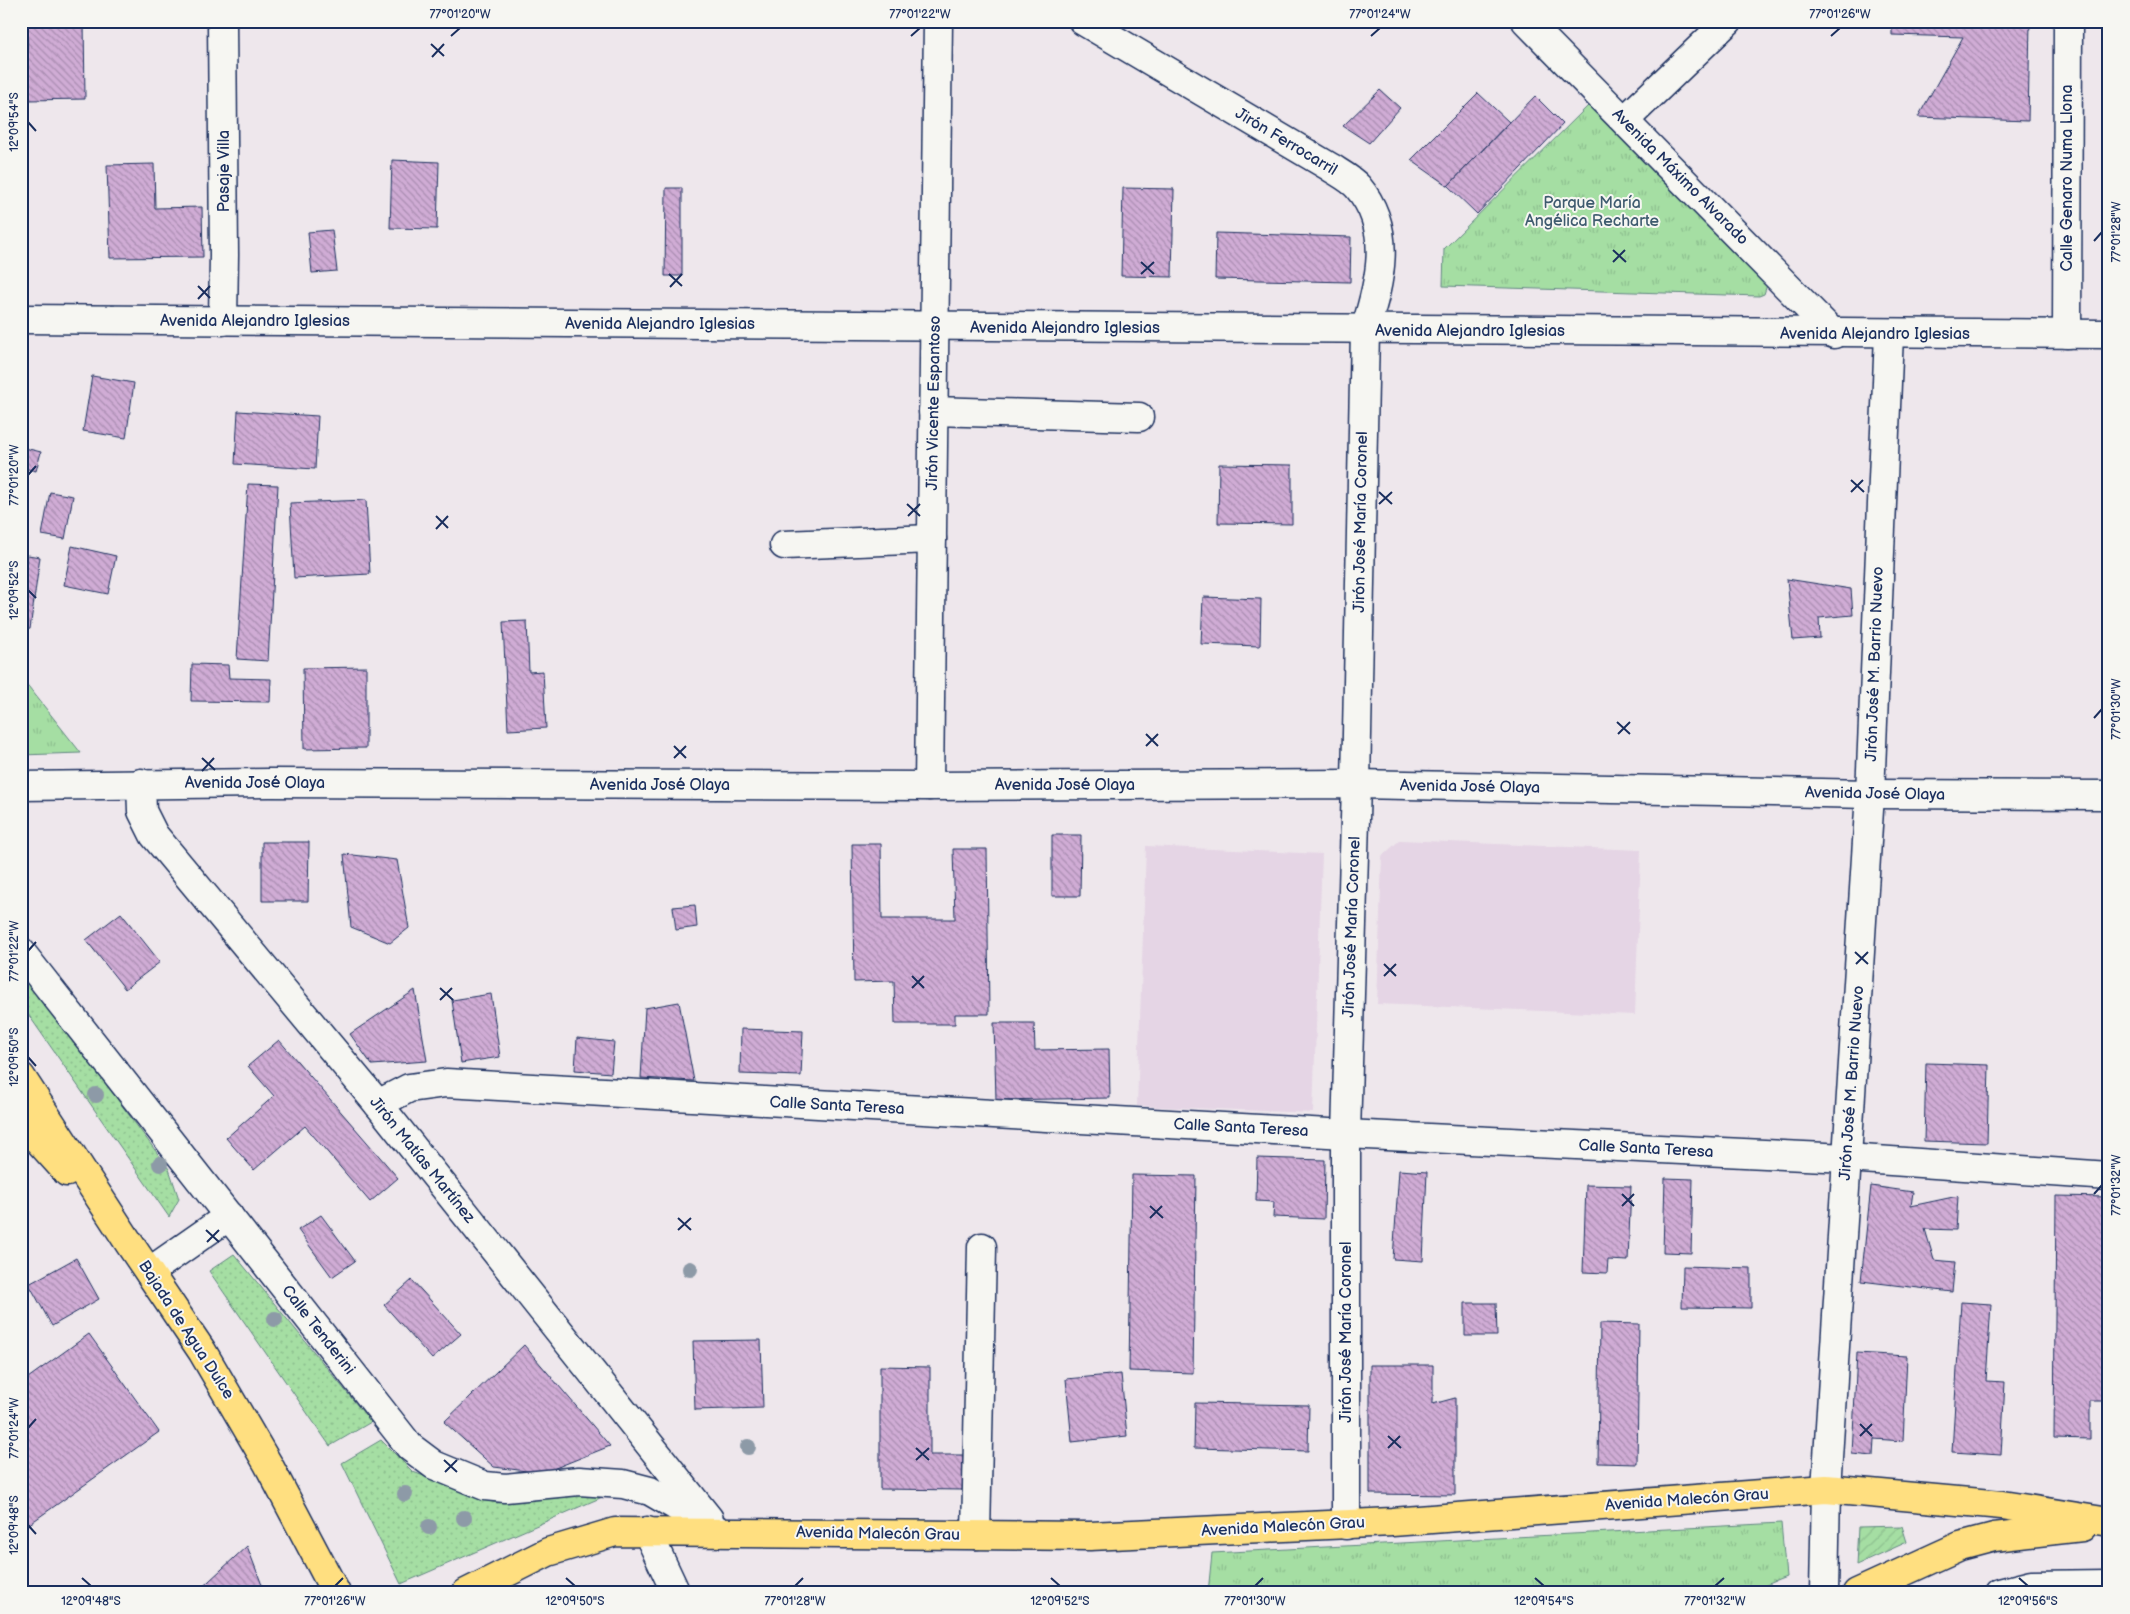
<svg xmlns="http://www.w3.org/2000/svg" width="2130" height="1614" font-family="'Balsamiq Sans',sans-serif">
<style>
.built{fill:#e5d5e5}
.grass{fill:url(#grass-dots);stroke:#608680}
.park{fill:url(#park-tufts);stroke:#608680}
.garden{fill:url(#garden-furrows);stroke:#608680}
.building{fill:url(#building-back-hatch);stroke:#1b2f5e}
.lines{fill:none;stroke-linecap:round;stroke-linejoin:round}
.minor-casing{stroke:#1b2f5e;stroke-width:31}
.major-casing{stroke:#1b2f5e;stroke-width:31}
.minor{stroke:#f6f6f2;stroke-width:28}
.major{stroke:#ffdf80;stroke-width:28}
.tree{fill:#8d9aa7}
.ticks{fill:none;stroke:#1b2f5e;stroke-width:2}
.labels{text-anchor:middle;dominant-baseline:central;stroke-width:4;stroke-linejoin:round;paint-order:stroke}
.street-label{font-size:16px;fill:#1b2f5e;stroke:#f6f6f2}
.park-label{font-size:16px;fill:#3e5b6f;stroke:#f6f6f2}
.neatline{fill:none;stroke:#1b2f5e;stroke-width:2}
.ticks-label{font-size:12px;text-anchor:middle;fill:#1b2f5e}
</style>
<defs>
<pattern id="grass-dots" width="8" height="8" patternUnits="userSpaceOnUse" patternTransform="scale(1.25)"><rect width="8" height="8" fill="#a5dea3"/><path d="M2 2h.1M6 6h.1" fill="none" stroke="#8dbf8f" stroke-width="1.8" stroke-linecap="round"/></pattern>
<pattern id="park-tufts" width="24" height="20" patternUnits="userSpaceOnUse" patternTransform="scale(1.25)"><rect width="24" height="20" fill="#a5dea3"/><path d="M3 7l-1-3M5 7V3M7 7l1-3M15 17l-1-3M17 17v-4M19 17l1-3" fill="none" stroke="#8dbf8f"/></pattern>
<pattern id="garden-furrows" width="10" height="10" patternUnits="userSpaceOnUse" patternTransform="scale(1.25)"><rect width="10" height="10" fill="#a5dea3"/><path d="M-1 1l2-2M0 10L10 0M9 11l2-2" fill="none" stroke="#8dbf8f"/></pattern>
<pattern id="building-back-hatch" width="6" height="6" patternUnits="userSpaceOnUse" patternTransform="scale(1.25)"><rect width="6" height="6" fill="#d0acd5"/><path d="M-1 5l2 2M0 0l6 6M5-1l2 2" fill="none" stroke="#a88cb0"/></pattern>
</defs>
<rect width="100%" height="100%" fill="#eee7ec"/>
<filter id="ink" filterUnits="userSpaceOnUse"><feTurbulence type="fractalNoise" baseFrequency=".02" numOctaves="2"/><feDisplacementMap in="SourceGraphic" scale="10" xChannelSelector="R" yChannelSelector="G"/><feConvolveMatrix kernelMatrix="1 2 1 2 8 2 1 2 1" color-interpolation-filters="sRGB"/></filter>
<g filter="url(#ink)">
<g class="built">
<polygon points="1400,840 1641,850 1635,1015 1377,1004 1382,856"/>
<polygon points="1146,846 1322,854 1313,1113 1137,1106"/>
</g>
<g class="grass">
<polygon points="21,969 169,1169 179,1199 169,1217 21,1004"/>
<polygon points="234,1254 371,1422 330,1446 209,1271"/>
<polygon points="381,1440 413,1472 497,1503 590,1492 607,1495 401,1584 342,1463"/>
</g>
<g class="park">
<polygon points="1592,102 1767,285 1764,294 1759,296 1443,286 1444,249"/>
<polygon points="21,677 81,753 21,755"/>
<polygon points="1781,1523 1786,1577 1746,1593 1208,1593 1212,1553"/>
</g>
<polygon class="garden" points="1902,1526 1907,1542 1856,1565 1858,1527"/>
<g class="building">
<polygon points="27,21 84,21 85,99 28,100"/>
<polygon points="1892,21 2030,22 2028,121 1918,117 1963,37 1892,35"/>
<polygon points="1380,90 1400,108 1369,143 1343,126"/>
<polygon points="1478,93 1509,122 1448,186 1411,160"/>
<polygon points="1535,96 1563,124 1477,214 1448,186"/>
<polygon points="392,160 439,162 437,229 390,228"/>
<polygon points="154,164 155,208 202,207 203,257 110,258 107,165"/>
<polygon points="666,188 682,188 682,276 665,276"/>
<polygon points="1123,188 1174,189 1172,277 1121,276"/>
<polygon points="332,230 337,271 312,273 308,232"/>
<polygon points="1216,233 1351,237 1350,282 1215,279"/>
<polygon points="92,376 134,383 126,438 83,431"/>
<polygon points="238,411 318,416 315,469 235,464"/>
<polygon points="21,447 41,452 36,471 24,468 21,471"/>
<polygon points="1219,464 1292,465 1292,524 1218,523"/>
<polygon points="248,484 278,485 268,661 237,659"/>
<polygon points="50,492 73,496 65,539 42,535"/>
<polygon points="366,500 370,574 294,578 290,503"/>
<polygon points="72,546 116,556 108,594 64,585"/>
<polygon points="28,555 40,557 30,629 21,631 21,607"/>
<polygon points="1787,579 1851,589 1853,615 1819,618 1820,638 1793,640"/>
<polygon points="1203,597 1261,599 1260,646 1201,644"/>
<polygon points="527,621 529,672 543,671 546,728 508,730 503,622"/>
<polygon points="192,664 228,665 229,678 271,679 270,702 191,701"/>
<polygon points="366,667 366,748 304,749 303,668"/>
<polygon points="1052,835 1081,835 1080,896 1052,896"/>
<polygon points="262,842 309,842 308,901 262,901"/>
<polygon points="852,844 881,844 882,919 955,919 953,849 987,849 989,1014 955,1014 955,1024 895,1024 894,981 854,982"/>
<polygon points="344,854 397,860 409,928 390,943 351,927"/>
<polygon points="695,905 697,927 676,930 673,907"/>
<polygon points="121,913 160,962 125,989 86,940"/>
<polygon points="415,990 427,1061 372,1065 350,1034"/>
<polygon points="491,994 500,1057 461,1063 452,1000"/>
<polygon points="679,1002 694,1081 641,1078 645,1008"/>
<polygon points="994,1023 1034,1023 1035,1050 1109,1049 1110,1098 996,1100"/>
<polygon points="741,1029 803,1031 801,1076 740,1074"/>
<polygon points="577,1038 614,1042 611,1073 575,1070"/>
<polygon points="279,1040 398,1178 370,1202 305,1126 254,1170 226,1138 274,1096 248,1066"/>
<polygon points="1926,1063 1989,1065 1987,1143 1924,1141"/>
<polygon points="1257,1158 1325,1160 1324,1219 1273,1217 1274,1202 1256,1201"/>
<polygon points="1399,1170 1427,1172 1423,1261 1393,1259"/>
<polygon points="1132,1175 1196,1176 1193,1373 1129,1371"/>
<polygon points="1665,1178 1693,1179 1691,1253 1663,1252"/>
<polygon points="1586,1185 1631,1186 1628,1261 1608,1260 1607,1273 1583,1272"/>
<polygon points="1871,1186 1913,1192 1911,1206 1958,1196 1956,1230 1925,1229 1934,1260 1955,1262 1952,1292 1861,1281"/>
<polygon points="2056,1196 2109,1197 2109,1401 2090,1401 2090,1439 2054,1438"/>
<polygon points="321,1215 355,1261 332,1277 298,1230"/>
<polygon points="76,1258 99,1299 52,1326 29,1284"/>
<polygon points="1683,1266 1751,1268 1751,1308 1682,1307"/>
<polygon points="412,1280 461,1334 432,1359 384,1305"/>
<polygon points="1961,1302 1991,1304 1986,1381 2005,1382 2001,1455 1952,1452"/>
<polygon points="1465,1303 1496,1303 1497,1336 1465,1336"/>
<polygon points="1600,1323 1639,1324 1637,1464 1598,1463"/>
<polygon points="89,1334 159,1432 21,1530 21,1383"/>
<polygon points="761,1340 763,1408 695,1410 693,1341"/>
<polygon points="524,1345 610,1446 543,1473 494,1467 444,1422"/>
<polygon points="1857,1353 1907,1356 1903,1441 1874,1439 1873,1456 1852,1454"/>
<polygon points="1370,1365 1433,1365 1433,1404 1455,1398 1455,1495 1370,1494"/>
<polygon points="880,1366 930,1367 930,1455 963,1455 963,1490 880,1489"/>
<polygon points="1121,1374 1127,1436 1072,1442 1066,1379"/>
<polygon points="1195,1403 1309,1405 1308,1451 1194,1448"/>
<polygon points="247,1546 265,1593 196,1593"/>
</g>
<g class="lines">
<defs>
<g id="minor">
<polyline points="222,21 224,255 223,321"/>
<path d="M 1083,21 L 1330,167 C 1339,173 1351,179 1358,187 C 1394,230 1380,282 1365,330 L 1356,784 L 1346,1134 L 1346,1525"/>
<polyline points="1526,21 1834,334"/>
<polyline points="1625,120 1728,21"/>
<polyline points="21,319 2109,334"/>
<polyline points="2067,334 2068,21"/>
<polyline points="933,411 1139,417"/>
<polyline points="784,545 932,539"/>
<polyline points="141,783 142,811 154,835 378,1104 709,1519"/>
<polyline points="21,786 269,783 929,786 1356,784 1870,794 2109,795"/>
<polyline points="929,786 938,21"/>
<polyline points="21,952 410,1447 434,1465 485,1486 505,1488 579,1481 623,1484 650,1491 719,1531"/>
<polyline points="378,1104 409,1088 446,1083 1346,1134 1847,1158 2109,1176"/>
<polyline points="149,1272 229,1216"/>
<polyline points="647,1531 676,1593"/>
<polyline points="976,1535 982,1247"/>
<polyline points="1824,1593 1826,1489 1870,794 1889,334"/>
<polyline points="1999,1593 2031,1585 2109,1584"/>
</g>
<g id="major">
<polyline points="21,1077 129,1243 202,1351 268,1464 336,1593"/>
<polyline points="21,1121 67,1172"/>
<polyline points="466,1593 548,1552 615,1532 1090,1536 1392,1522 1826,1489 2002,1505 2109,1522"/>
<polyline points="1857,1593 1960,1546 1994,1537 2082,1527"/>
</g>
</defs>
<use href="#minor" class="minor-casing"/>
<use href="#major" class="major-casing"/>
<use href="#minor" class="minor"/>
<use href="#major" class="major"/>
</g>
<g class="tree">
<circle cx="96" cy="1095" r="8"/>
<circle cx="160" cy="1164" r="8"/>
<circle cx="690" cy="1269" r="8"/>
<circle cx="275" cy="1319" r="8"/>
<circle cx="748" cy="1447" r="8"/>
<circle cx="405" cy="1494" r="8"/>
<circle cx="464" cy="1518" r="8"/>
<circle cx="429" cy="1527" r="8"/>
</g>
</g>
<path class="ticks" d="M 451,36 L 460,28M 911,36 L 920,28M 1371,36 L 1380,28M 1831,36 L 1840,28M 431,44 L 444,56M 432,57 L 444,44M 28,122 L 36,131M 2094,241 L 2102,232M 1613,250 L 1626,262M 1141,262 L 1154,274M 1613,262 L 1625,250M 669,274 L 682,286M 1141,274 L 1154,262M 198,286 L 210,298M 670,287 L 682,274M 198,299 L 210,286M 28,475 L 36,466M 1851,480 L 1864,492M 1379,492 L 1392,504M 1851,492 L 1863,480M 907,504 L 920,516M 1379,504 L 1392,492M 436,516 L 448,528M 908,516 L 920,504M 436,529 L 448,516M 28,590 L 36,598M 2094,718 L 2102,709M 1617,722 L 1630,734M 1146,734 L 1158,746M 1618,734 L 1630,722M 674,746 L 686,758M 1146,746 L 1158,734M 202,758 L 215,770M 674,758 L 686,746M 202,771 L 214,758M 28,951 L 36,942M 1855,952 L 1868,964M 1384,964 L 1396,976M 1856,964 L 1868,952M 912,976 L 924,988M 1384,976 L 1396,964M 440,988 L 453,1000M 912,988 L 924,976M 440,1000 L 452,988M 28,1057 L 36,1066M 1622,1194 L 1634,1206M 2094,1194 L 2102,1185M 1150,1206 L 1163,1218M 1622,1206 L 1634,1194M 678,1218 L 691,1230M 1150,1218 L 1162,1206M 206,1230 L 219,1242M 678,1230 L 691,1218M 207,1242 L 219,1230M 1860,1424 L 1872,1436M 28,1428 L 36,1419M 1388,1436 L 1401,1448M 1860,1436 L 1872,1424M 916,1448 L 929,1460M 1388,1448 L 1400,1436M 444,1460 L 457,1472M 916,1460 L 929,1448M 445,1472 L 457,1460M 28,1525 L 36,1534M 82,1578 L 91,1586M 566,1578 L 575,1586M 1051,1578 L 1060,1586M 1535,1578 L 1544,1586M 2019,1578 L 2028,1586M 335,1586 L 343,1578M 795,1586 L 803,1578M 1255,1586 L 1263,1578M 1715,1586 L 1724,1578"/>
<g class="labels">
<g class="street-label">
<text transform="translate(1286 142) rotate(31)">Jirón Ferrocarril</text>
<text transform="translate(224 171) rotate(-90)">Pasaje Villa</text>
<text transform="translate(1680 177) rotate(45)">Avenida Máximo Alvarado</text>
<text transform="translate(2067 178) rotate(-90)">Calle Genaro Numa Llona</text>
<text x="255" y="321">Avenida Alejandro Iglesias</text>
<text x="660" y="324">Avenida Alejandro Iglesias</text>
<text x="1065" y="328">Avenida Alejandro Iglesias</text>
<text x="1470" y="331">Avenida Alejandro Iglesias</text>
<text x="1875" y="334">Avenida Alejandro Iglesias</text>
<text transform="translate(934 403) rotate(-89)">Jirón Vicente Espantoso</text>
<text transform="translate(1361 522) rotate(-89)">Jirón José María Coronel</text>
<text transform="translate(1875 664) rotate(-88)">Jirón José M. Barrio Nuevo</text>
<text x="255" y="783">Avenida José Olaya</text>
<text x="660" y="785">Avenida José Olaya</text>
<text x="1065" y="785">Avenida José Olaya</text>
<text transform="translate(1470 787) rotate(1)">Avenida José Olaya</text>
<text transform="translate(1875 794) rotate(1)">Avenida José Olaya</text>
<text transform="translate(1352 927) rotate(-88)">Jirón José María Coronel</text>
<text transform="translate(1852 1083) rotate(-86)">Jirón José M. Barrio Nuevo</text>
<text transform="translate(837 1106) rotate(3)">Calle Santa Teresa</text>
<text transform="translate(1241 1128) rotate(3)">Calle Santa Teresa</text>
<text transform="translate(1646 1149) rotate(3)">Calle Santa Teresa</text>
<text transform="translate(422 1160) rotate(51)">Jirón Matías Martínez</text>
<text transform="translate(186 1330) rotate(57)">Bajada de Agua Dulce</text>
<text transform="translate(318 1330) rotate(52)">Calle Tenderini</text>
<text transform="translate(1346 1332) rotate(-90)">Jirón José María Coronel</text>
<text transform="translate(1687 1500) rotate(-4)">Avenida Malecón Grau</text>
<text transform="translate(1283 1527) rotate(-3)">Avenida Malecón Grau</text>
<text transform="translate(878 1534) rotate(1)">Avenida Malecón Grau</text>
</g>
<g class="park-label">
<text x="1592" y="203">Parque María<tspan x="1592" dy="18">Angélica Recharte</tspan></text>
</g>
</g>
<rect width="2130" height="1614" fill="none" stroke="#f6f6f2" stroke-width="55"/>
<rect x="28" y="28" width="2074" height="1558" class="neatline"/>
<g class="ticks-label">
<text x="460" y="18">77°01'20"W</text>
<text x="920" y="18">77°01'22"W</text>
<text x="1380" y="18">77°01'24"W</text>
<text x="1840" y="18">77°01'26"W</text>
<text transform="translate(14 122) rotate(-90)" y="4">12°09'54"S</text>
<text transform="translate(2116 232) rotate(-90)" y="4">77°01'28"W</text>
<text transform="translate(14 475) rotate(-90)" y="4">77°01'20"W</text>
<text transform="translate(14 590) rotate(-90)" y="4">12°09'52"S</text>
<text transform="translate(2116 709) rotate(-90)" y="4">77°01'30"W</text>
<text transform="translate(14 951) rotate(-90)" y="4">77°01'22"W</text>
<text transform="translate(14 1057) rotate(-90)" y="4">12°09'50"S</text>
<text transform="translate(2116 1185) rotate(-90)" y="4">77°01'32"W</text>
<text transform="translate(14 1428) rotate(-90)" y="4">77°01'24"W</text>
<text transform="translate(14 1525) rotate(-90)" y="4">12°09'48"S</text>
<text x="91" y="1605">12°09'48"S</text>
<text x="335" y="1605">77°01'26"W</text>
<text x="575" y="1605">12°09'50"S</text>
<text x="795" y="1605">77°01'28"W</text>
<text x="1060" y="1605">12°09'52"S</text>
<text x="1255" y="1605">77°01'30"W</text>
<text x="1544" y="1605">12°09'54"S</text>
<text x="1715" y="1605">77°01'32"W</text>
<text x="2028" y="1605">12°09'56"S</text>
</g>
</svg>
